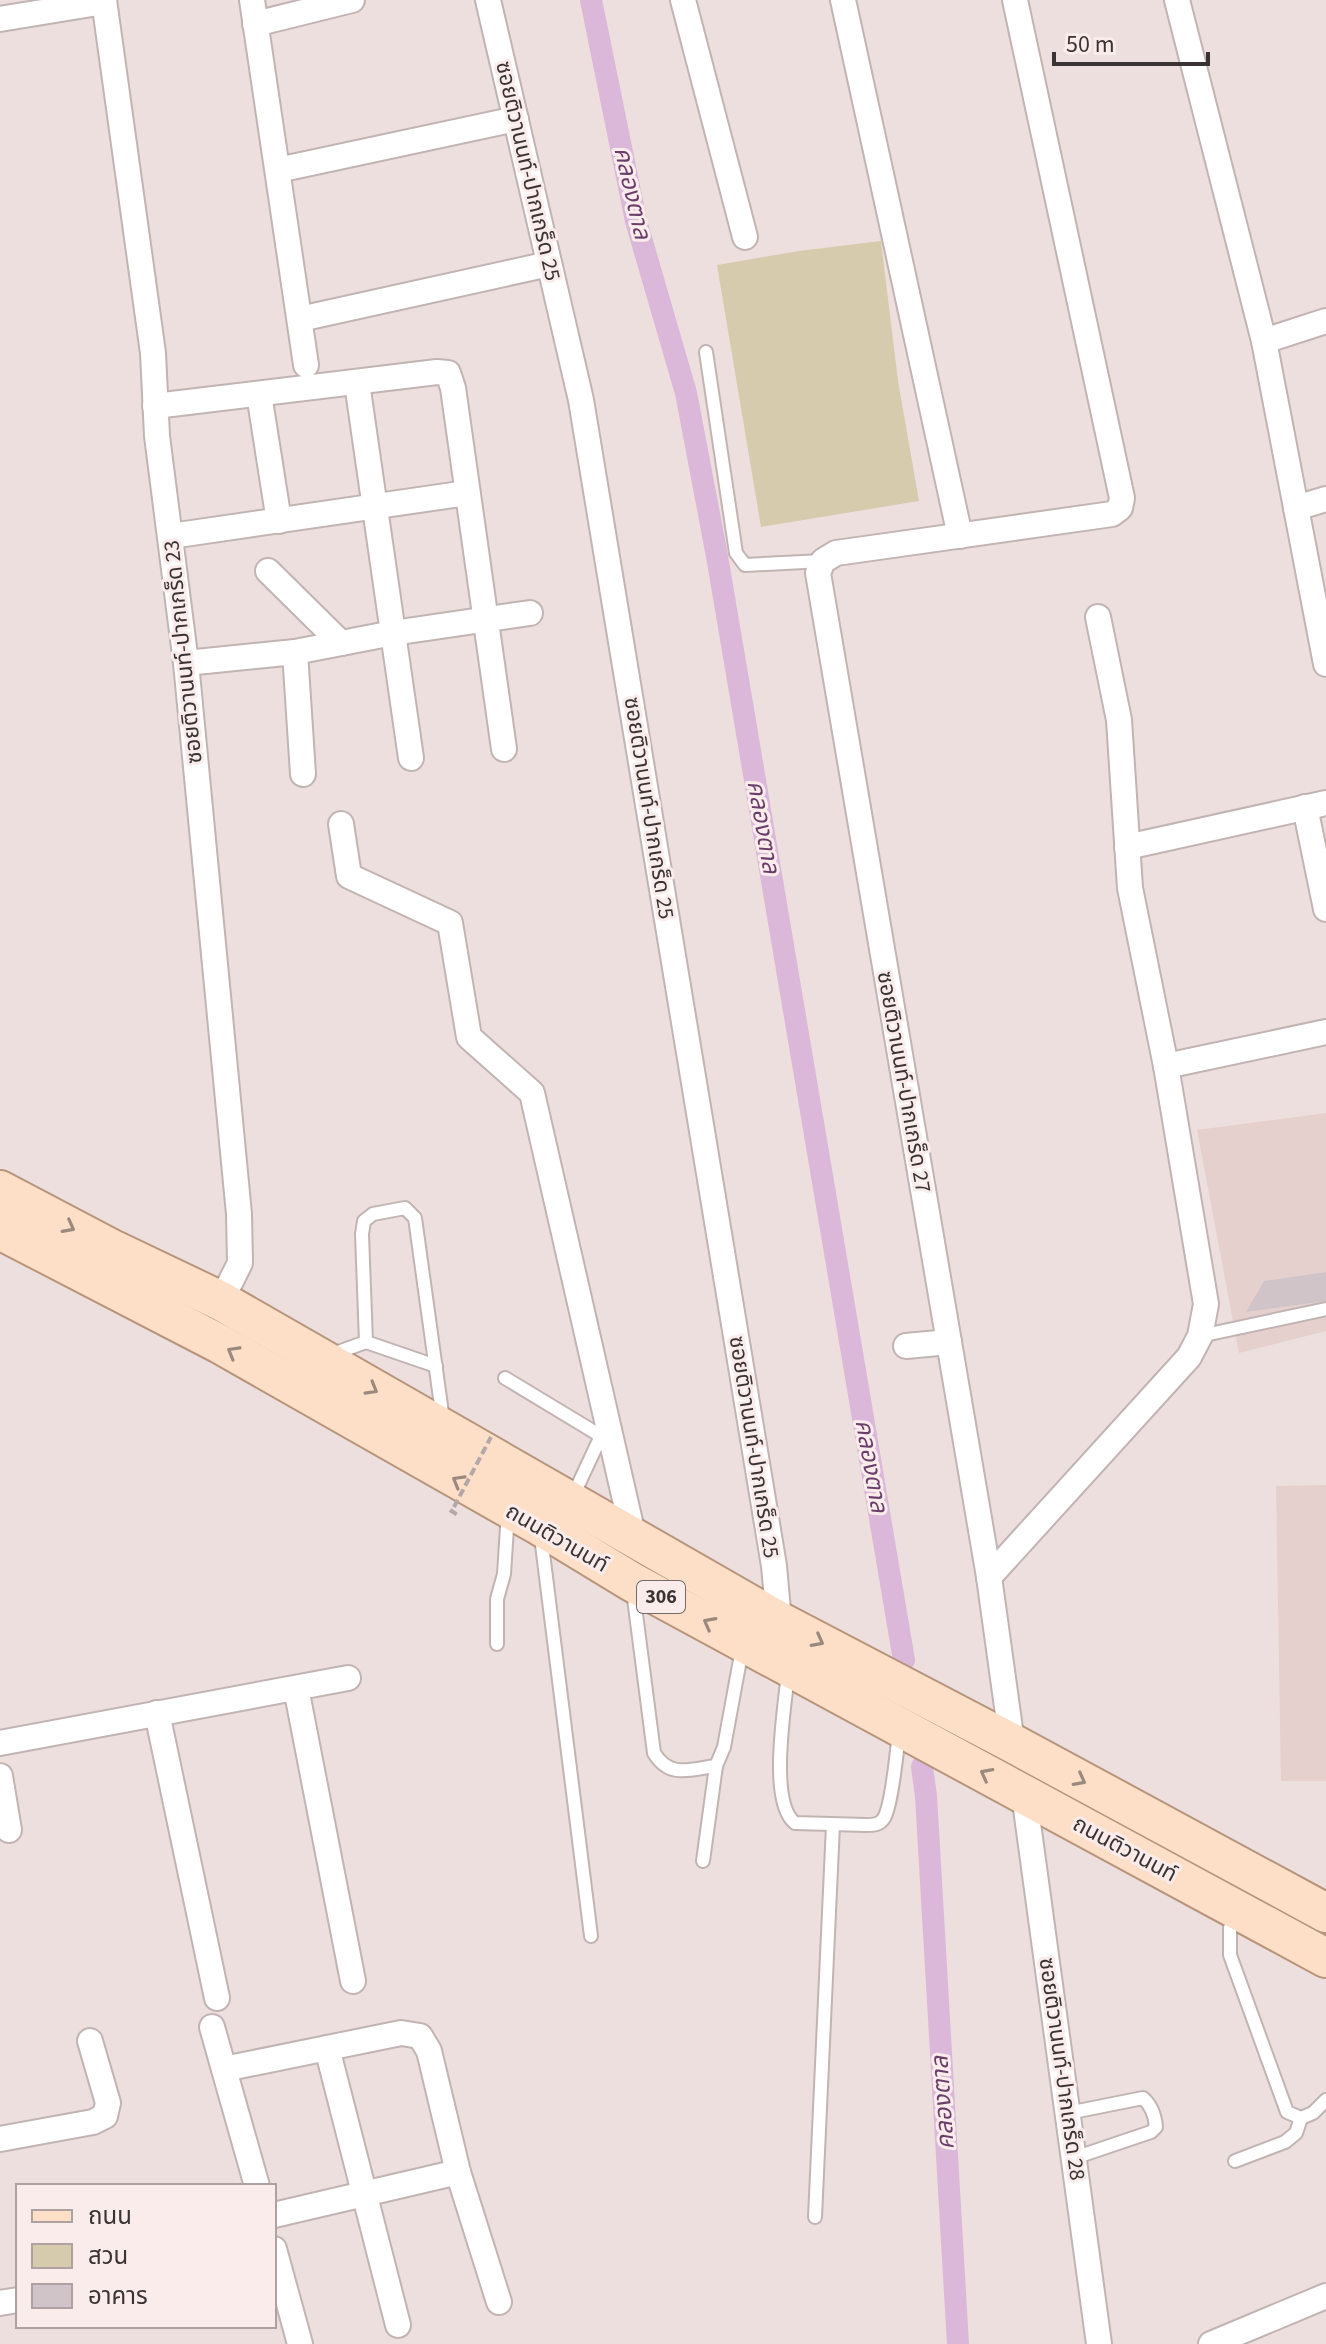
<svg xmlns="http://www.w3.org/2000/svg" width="1326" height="2344" font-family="'Source Sans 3','Noto Sans Thai',sans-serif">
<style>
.built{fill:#e6d0cd}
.green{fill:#d7cbae}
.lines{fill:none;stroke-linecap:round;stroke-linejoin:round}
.canal{stroke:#dbb7da;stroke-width:22}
.building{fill:#d1c4c8}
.lane-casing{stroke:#c1b4b2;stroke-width:16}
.street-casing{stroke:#c1b4b2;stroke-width:28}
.primary-casing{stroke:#b7957c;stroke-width:42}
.path{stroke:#b3a8a7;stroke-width:4;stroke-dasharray:8 4;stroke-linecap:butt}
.lane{stroke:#fff;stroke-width:12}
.street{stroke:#fff;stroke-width:24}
.primary{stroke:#fddfc8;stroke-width:38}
.path-bridge{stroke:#b3a8a7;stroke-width:4;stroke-dasharray:8 4;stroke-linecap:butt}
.oneway{stroke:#9b897e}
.labels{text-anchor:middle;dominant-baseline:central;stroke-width:6;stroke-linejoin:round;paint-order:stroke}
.shield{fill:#faecea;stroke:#736a6a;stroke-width:2}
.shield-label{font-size:20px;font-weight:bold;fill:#393333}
.street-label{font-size:22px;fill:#393333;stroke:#faecea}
.water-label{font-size:24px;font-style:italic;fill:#6a3d6b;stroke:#faecea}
</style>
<rect width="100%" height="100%" fill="#eddfdd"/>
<g class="built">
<polygon points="1326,1113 1326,1331 1239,1353 1197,1130"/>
<polygon points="1326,1485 1326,1781 1281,1781 1276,1486"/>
</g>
<polygon class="green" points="881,241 898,381 919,501 761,527 717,265 799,251"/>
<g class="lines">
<g class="canal">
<polyline points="591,0 636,221 686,393 717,556 904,1660"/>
<polyline points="922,1767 926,1796 958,2344"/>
</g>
</g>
<polygon class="building" points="1326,1272 1326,1301 1246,1312 1264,1281"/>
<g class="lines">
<defs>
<g id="lane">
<polyline points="706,352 736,553 745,565 823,561"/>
<polyline points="1200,1336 1326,1309"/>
<polyline points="366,1342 436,1366"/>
<polyline points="330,1355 366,1342 362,1234 364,1221 373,1214 405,1208 415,1218 443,1420"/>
<polyline points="505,1378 601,1436 573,1496"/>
<polyline points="541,1537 591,1936"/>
<path d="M 633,1591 L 654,1753 C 670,1779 690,1769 716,1766 L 724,1747 L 742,1649"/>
<polyline points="497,1644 497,1599 504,1574 508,1512"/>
<path d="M 788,1673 C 785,1706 768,1802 795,1823 L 866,1825 C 873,1825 880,1825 884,1818 C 892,1805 897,1750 899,1732"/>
<polyline points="703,1861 716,1766"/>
<polyline points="1237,1914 1230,1928 1230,1955 1287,2112 1301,2118 1313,2113 1326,2100"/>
<path d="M 1068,2113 L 1143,2098 C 1152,2106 1155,2115 1156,2127 L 1151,2132 L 1074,2158"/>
<polyline points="1235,2161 1285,2142 1296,2133 1301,2118"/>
<polyline points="815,2217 833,1825"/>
</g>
<g id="street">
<polyline points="104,0 153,353 157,436 186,663 239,1214 240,1263 221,1301"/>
<polyline points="252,0 306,365"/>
<polyline points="488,0 581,400 774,1566 779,1621"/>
<polyline points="683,0 745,237"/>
<polyline points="843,0 960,536"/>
<polyline points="1177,0 1264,341 1326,664"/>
<polyline points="0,19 104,2"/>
<polyline points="255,24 352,0"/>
<polyline points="278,170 516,119"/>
<polyline points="300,319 549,264"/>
<polyline points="1264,341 1326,321"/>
<polyline points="357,383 411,758"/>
<polyline points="259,394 279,521"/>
<polyline points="155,406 437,372 448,373 453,388 504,749"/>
<polyline points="1296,508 1326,499"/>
<polyline points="171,536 467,493"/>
<polyline points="268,571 341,643"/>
<polyline points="295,652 303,774"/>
<polyline points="186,663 295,652 393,633 530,613"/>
<polyline points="1305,807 1326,909"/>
<polyline points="341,824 349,876 450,923 469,1037 532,1093 634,1539"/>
<polyline points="1127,847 1326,803"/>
<polyline points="1166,1066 1326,1032"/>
<polyline points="906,1346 949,1342"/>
<polyline points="989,1577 1189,1357 1200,1336 1206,1304 1166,1066 1130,888 1119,720 1098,617"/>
<polyline points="296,1688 353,1981"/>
<polyline points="157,1713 217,1998"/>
<polyline points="0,1743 348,1678"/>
<polyline points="1012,1743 989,1577 818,573 823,561 836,553 1112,514 1120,508 1122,498 1015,0"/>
<polyline points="0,1776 9,1830"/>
<polyline points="1024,1794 1099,2344"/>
<polyline points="212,2027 257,2186"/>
<polyline points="327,2048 398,2325"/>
<polyline points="224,2069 401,2033 420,2036 429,2051 458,2172 499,2302"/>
<polyline points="0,2139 93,2122 105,2116 108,2103 90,2041"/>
<polyline points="274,2215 458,2172"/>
<polyline points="274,2249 300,2344"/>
<polyline points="0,2303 18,2300"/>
<polyline points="1211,2344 1326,2296"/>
</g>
<g id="primary">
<polyline points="0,1190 114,1250 221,1301 779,1621 1012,1743 1326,1913"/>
<polyline points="0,1230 220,1344 540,1526 632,1582 1326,1958"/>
</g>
</defs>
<use href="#lane" class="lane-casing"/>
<use href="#street" class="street-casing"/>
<use href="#primary" class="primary-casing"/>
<polyline class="path" points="450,1510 459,1516"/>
<use href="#lane" class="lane"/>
<use href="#street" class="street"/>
<use href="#primary" class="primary"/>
<polyline class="path-bridge" points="454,1507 491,1437"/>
</g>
<defs><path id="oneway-chevron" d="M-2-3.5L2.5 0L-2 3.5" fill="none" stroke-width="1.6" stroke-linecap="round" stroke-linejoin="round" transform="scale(2)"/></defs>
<g class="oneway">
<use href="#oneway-chevron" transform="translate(69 1227) rotate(28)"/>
<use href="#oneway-chevron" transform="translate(233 1352) rotate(-150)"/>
<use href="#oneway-chevron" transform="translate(372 1389) rotate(30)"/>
<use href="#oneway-chevron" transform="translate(458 1481) rotate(-150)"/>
<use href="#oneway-chevron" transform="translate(709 1623) rotate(-152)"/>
<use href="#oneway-chevron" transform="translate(818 1641) rotate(28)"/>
<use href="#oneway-chevron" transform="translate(986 1774) rotate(-152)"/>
<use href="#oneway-chevron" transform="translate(1080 1780) rotate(28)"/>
</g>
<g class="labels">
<rect class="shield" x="637" y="1581" width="48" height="32" rx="6"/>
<g class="shield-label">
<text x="661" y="1597">306</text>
</g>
<g class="street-label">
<text transform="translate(528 171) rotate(77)">ซอยติวานนท์-ปากเกร็ด 25</text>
<text transform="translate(183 652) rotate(-96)">ซอยติวานนท์-ปากเกร็ด 23</text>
<text transform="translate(649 808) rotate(81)">ซอยติวานนท์-ปากเกร็ด 25</text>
<text transform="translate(904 1082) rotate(80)">ซอยติวานนท์-ปากเกร็ด 27</text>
<text transform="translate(754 1447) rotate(81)">ซอยติวานนท์-ปากเกร็ด 25</text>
<text transform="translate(557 1538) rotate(30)">ถนนติวานนท์</text>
<text transform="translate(1125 1849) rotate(28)">ถนนติวานนท์</text>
<text transform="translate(1062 2069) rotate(82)">ซอยติวานนท์-ปากเกร็ด 28</text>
</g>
<g class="water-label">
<text transform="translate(632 193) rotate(77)">คลองตาล</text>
<text transform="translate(763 827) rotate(80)">คลองตาล</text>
<text transform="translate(871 1466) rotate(80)">คลองตาล</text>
<text transform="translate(943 2103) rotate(-94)">คลองตาล</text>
</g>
</g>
<rect x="16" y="2184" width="260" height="144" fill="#faecea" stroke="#ada2a1" stroke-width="2"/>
<rect x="32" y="2210" width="40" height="12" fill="#fddfc8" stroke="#ada2a1" stroke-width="2"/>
<text x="88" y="2224" font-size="24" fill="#393333">ถนน</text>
<rect x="32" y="2244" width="40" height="24" fill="#d7cbae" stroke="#ada2a1" stroke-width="2"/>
<text x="88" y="2264" font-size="24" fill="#393333">สวน</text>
<rect x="32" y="2284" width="40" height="24" fill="#d1c4c8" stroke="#ada2a1" stroke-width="2"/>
<text x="88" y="2304" font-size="24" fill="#393333">อาคาร</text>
<path d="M1054 52v12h154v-12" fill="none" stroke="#393333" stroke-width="4"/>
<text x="1066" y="52" font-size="24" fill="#393333" stroke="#faecea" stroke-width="6" paint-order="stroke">50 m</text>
</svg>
